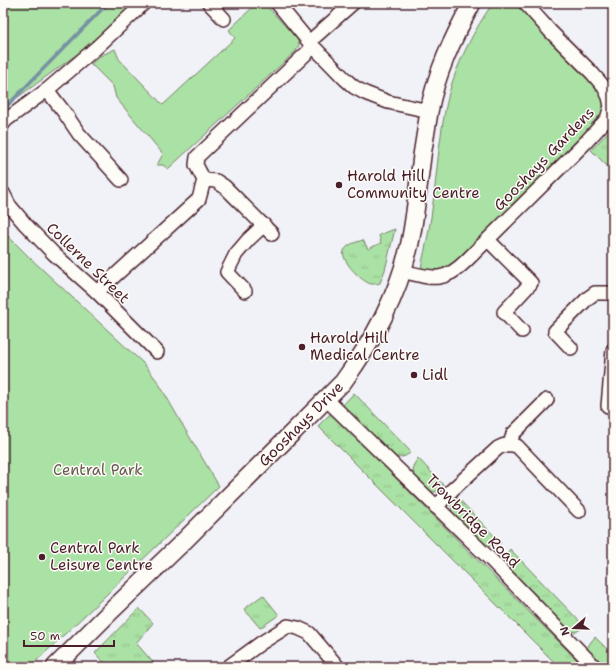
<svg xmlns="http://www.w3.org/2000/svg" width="616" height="670" font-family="'Shantell Sans',sans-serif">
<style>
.grass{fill:url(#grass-tufts);stroke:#7a8068}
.park{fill:#aae1a4;stroke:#7a8068}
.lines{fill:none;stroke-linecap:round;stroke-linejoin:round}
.stream{stroke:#7692a3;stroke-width:3.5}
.minor-casing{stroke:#4a1f2b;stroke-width:16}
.tertiary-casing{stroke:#4a1f2b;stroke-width:20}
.minor{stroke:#fdfcf7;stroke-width:13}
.tertiary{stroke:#fdfcf7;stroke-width:17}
.poi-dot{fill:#4a1f2b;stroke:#fdfcf7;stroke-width:1.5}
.labels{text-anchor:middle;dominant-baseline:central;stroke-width:3;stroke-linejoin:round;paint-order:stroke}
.street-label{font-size:15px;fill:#4a1f2b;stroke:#fdfcf7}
.poi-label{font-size:15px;fill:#4a1f2b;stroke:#fdfcf7;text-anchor:start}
.park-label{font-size:15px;fill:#67594f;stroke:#fdfcf7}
</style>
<defs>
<pattern id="grass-tufts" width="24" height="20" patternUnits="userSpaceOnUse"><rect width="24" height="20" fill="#aae1a4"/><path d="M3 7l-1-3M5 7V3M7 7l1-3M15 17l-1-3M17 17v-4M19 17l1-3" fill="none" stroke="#94c18d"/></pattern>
</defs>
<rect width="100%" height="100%" fill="#f0f2f8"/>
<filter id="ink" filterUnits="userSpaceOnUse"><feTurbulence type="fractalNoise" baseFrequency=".025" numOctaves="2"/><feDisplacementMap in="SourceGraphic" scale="8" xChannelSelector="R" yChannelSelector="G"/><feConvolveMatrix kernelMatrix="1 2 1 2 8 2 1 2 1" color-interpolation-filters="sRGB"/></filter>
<g filter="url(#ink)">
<g class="grass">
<polygon points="613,127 613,172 591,150"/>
<path d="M 395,229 L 385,270 L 380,283 C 377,284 374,284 371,284 C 362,282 340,260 344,251 C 347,244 357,242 363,240 L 368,249 L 381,243 L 379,235 Z"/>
<path d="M 354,393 L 411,452 C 405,458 399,458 391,456 L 342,406 Z"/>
<polygon points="331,413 584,667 559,667 318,426"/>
<polygon points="418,458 446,488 439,491 434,492 426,490 414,478 413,466"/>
<polygon points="455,495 501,543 496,545 487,546 478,543 452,515 451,504"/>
<path d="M 510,549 L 585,627 L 575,632 L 569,631 L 508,573 C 504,562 504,559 510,549 Z"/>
<polygon points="263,595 279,615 260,628 244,609"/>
<polygon points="139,608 153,623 136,643 157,667 118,667 102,661 95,653"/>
<polygon points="595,637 613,655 613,667 602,667 586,651 590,643"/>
</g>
<g class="park">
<polygon points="3,3 136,3 98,39 3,108"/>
<polygon points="257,3 264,3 298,40 299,45 296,51 168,169 163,165 157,165 163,154 116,98 113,86 91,64 100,56 115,49 119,59 163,105 235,38 229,30"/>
<path d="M 493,3 L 518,3 L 596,85 L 604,102 L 601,117 L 593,128 L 457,263 L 438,270 L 421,268 C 423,257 426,246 428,235 C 437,188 437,140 449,93 C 457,63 475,28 493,3 Z"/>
<polygon points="3,231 29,257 144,364 158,382 186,431 219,486 104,597 30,667 3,667"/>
</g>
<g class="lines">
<polyline class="stream" points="3,110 108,3"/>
<defs>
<g id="minor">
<polyline points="209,3 224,19"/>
<polyline points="277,3 309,42 345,79 354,87 365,93 388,102 429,111"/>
<polyline points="309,42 353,3"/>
<polyline points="47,90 64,112 79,134 121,180"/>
<polyline points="3,124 6,120 47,90 96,48 144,3"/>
<polyline points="204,180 216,181 225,187 272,234"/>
<polyline points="3,193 9,205 25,224 54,254 97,292 157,352"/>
<polyline points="488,240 531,283 504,312 522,331"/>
<path d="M 402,271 C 431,278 443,284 466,261 L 584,144 L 607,119 L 611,106 L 609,97 L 604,87 L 592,73 L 550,31 L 525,3"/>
<polyline points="245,291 227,272 236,254 248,240 264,225"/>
<polyline points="97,292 199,199 204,180 196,165 197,157 313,47"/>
<polyline points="571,348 555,331 588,298 595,293 613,293"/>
<polyline points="326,399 491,560 595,667"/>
<polyline points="608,406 613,350"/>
<polyline points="510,444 513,434 547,400"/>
<path d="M 436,507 L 452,490 L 498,448 C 505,444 509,444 517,446 L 579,511"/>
<polyline points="228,667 261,643 288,626 298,628 309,633 338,667"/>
</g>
<path id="tertiary" d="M 55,667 L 110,612 L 182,543 L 343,382 C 374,339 397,298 409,247 C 413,230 415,213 417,196 C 420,168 424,140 429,112 C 436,73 453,38 472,3"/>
</defs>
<use href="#minor" class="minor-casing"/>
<use href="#tertiary" class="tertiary-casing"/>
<use href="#minor" class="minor"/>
<use href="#tertiary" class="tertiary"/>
</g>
</g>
<g class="poi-dot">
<circle cx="339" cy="185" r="4"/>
<circle cx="302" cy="347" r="4"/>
<circle cx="414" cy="375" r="4"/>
<circle cx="42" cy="557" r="4"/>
</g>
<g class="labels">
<g class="street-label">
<text transform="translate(544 159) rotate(-46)">Gooshays Gardens</text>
<text transform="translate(88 263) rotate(44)">Collerne Street</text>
<text transform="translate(301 424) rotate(-45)">Gooshays Drive</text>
<text transform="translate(473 521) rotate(45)">Trowbridge Road</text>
</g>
<g class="poi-label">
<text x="347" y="176">Harold Hill<tspan x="347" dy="17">Community Centre</tspan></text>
<text x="310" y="338">Harold Hill<tspan x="310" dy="17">Medical Centre</tspan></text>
<text x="422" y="375">Lidl</text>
<text x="50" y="548">Central Park<tspan x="50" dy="17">Leisure Centre</tspan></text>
</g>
<g class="park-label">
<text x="98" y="470">Central Park</text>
</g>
</g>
<rect width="616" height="670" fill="none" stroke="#fdfcf7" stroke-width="16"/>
<rect x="8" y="8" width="600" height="654" fill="none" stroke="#4a1f2b" stroke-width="1.5" filter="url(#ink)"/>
<g transform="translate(574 628) rotate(251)" stroke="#fdfcf7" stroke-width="3" paint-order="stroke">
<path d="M0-3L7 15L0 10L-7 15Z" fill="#4a1f2b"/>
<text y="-6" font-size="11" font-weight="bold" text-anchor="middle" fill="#4a1f2b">N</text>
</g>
<path d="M24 640v6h90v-6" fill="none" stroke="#4a1f2b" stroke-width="2"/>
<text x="30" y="640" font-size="12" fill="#4a1f2b" stroke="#fdfcf7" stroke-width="3" paint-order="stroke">50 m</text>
</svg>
